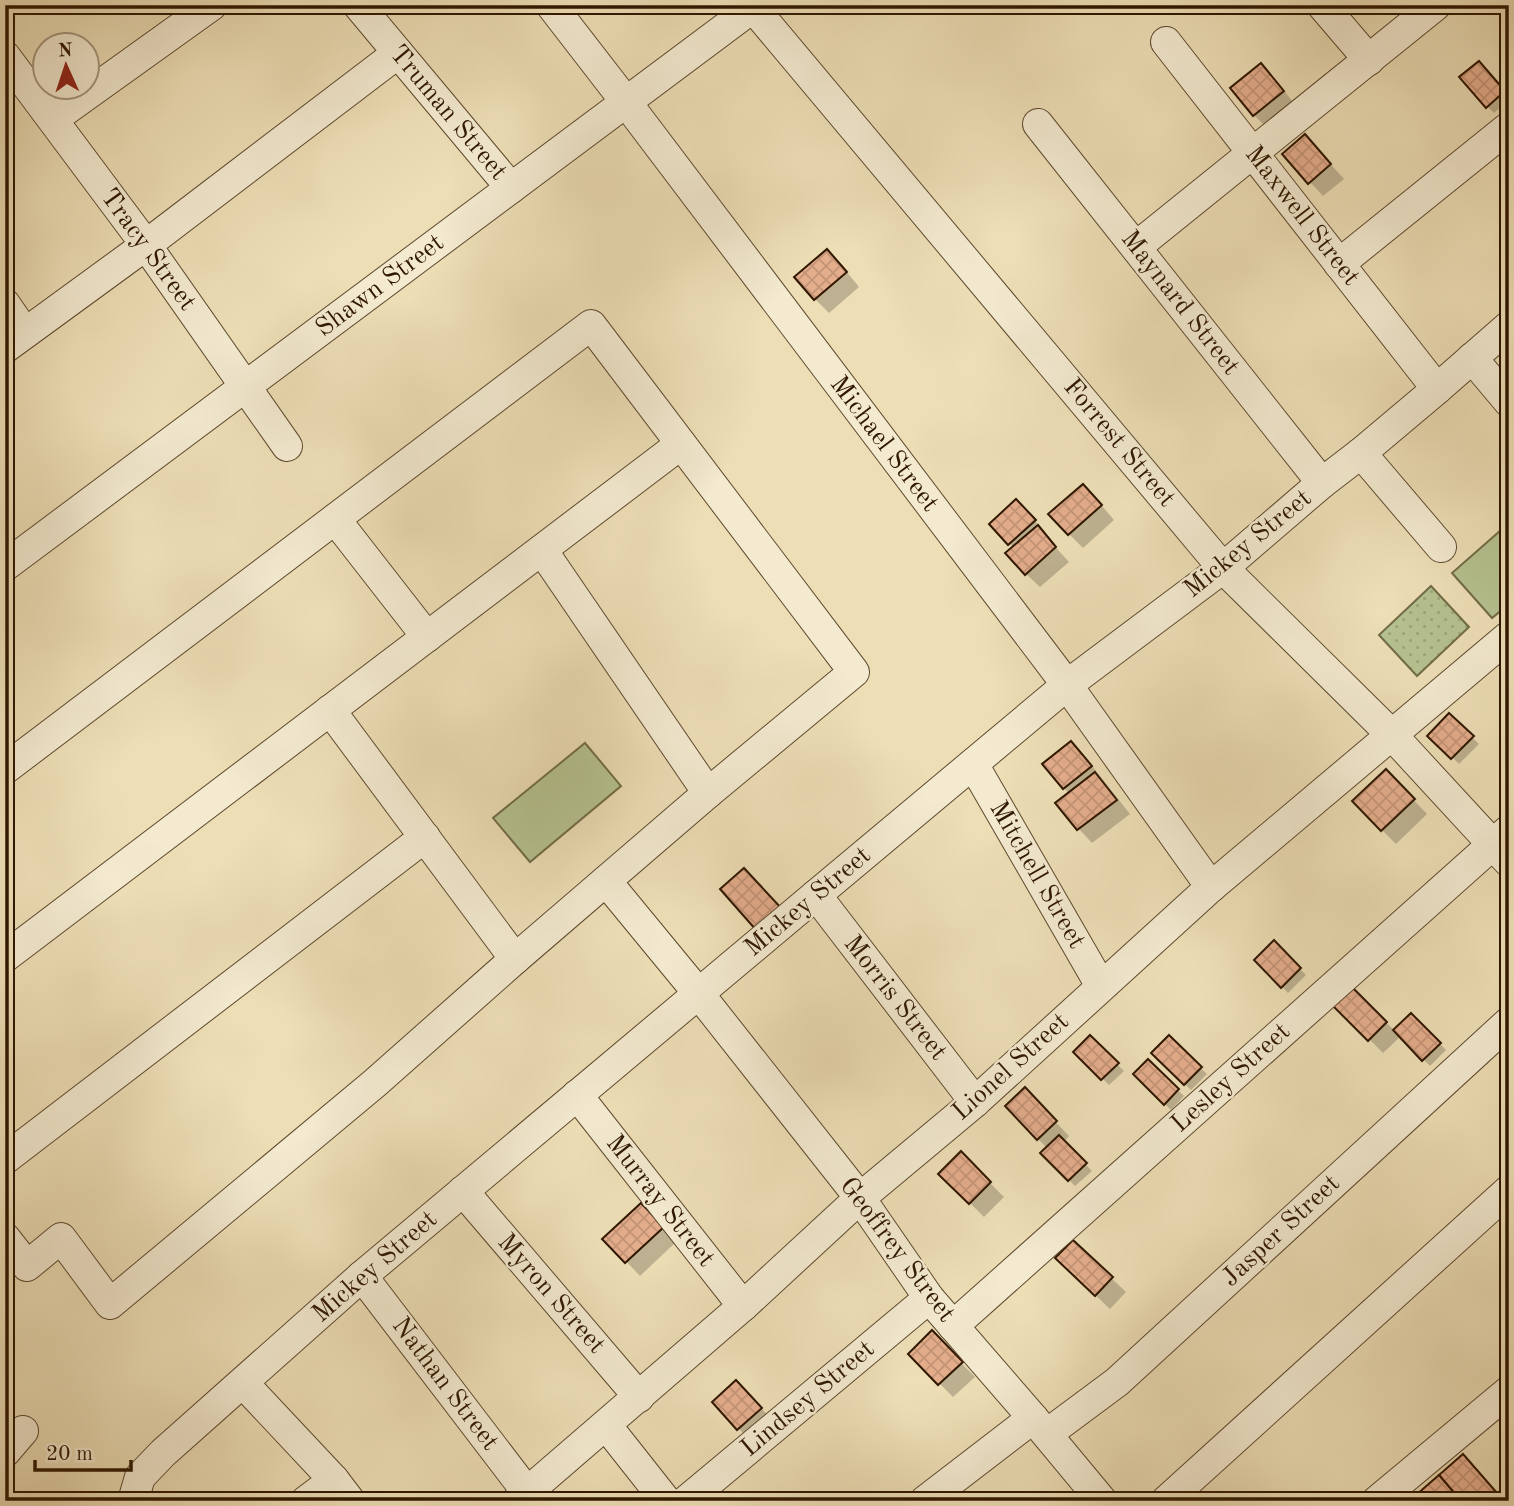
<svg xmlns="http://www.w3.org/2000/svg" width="1514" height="1506" font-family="'Old Standard TT',serif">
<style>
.park{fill:url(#park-dots);stroke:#726c48;stroke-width:2}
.pitch{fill:#b5c290;stroke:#726c48;stroke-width:2}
.shadow{fill:#0003}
.building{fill:url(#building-cross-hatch);stroke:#2f1700;stroke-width:2}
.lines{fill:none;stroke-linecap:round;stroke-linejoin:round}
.street-casing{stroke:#5e492e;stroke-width:32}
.street{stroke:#f3ead0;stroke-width:30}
.labels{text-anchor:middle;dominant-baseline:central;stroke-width:5;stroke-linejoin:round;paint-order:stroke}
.street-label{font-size:26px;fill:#2f1700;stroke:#f3ead0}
</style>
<defs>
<pattern id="park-dots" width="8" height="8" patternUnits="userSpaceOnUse" patternTransform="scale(1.75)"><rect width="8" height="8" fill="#b5c290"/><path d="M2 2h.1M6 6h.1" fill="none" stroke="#9ca67a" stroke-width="1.8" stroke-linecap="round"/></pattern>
<pattern id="building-cross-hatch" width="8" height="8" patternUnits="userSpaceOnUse" patternTransform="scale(1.75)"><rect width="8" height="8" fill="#e4ad8c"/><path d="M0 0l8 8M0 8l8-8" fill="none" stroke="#c49477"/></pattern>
</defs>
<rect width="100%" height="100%" fill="#eddeb6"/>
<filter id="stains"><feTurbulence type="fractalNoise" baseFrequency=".00286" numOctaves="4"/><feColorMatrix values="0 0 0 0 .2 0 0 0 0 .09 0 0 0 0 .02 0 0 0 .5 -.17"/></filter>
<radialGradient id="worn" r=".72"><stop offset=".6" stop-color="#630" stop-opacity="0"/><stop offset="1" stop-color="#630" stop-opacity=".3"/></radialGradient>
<polygon class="park" points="1431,586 1469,627 1417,676 1379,635"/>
<g class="pitch">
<polygon points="1509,523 1509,604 1492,618 1452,573"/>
<polygon points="585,743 621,786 530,862 493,818"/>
</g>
<g class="shadow">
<polygon points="1349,5 1361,5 1354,11"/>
<polygon points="1509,31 1509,43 1503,36"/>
<polygon points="1261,65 1275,79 1296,106 1268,129 1254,115"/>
<polygon points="1485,69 1509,97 1509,100 1494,113 1487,106"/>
<polygon points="1318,150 1344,179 1323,196 1284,154"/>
<polygon points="841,265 859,287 829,313 815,299"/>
<polygon points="1097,500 1114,520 1083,548 1069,534"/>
<polygon points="1016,502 1041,527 1039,529 1069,562 1040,587 1026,574 1014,548 991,525"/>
<polygon points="1449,715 1479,744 1459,764 1430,735"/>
<polygon points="1071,743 1085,757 1130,814 1092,843 1079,829 1058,803 1070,794 1064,788"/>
<polygon points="1386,771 1427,814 1396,844 1382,830"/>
<polygon points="1274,943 1306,975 1288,993 1256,960"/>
<polygon points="1352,990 1395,1031 1411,1015 1446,1050 1430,1066 1401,1036 1383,1053 1336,1006"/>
<polygon points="1090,1038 1124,1071 1109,1085 1076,1052"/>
<polygon points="1169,1038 1207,1074 1191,1090 1154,1053"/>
<polygon points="1148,1061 1184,1096 1171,1110 1135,1074"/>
<polygon points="1025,1090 1069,1136 1064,1142 1092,1171 1075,1186 1042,1153 1047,1148 1007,1107"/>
<polygon points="961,1154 1004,1197 984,1217 941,1174"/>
<polygon points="641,1206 676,1242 640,1276 605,1239"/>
<polygon points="1073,1242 1126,1292 1110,1309 1071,1272"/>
<polygon points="946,1347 975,1377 953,1397 910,1354"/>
<polygon points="750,1396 775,1423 752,1443 715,1402"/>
<polygon points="1476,1470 1504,1501 1423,1501"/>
</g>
<g class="building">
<polygon points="1479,61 1505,91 1486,108 1459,77"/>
<polygon points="1261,63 1284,91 1253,116 1230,88"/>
<polygon points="1305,134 1331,164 1308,184 1282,154"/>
<polygon points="827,249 847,272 814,300 794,277"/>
<polygon points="1083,484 1102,505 1068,535 1048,514"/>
<polygon points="1016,499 1036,520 1008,545 989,524"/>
<polygon points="1038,525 1056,547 1025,575 1005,553"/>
<polygon points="1449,713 1474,736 1451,759 1427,736"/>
<polygon points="1071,741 1092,766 1063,789 1042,764"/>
<polygon points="1386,769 1415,799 1381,831 1352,801"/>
<polygon points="1095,772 1117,800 1077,830 1055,803"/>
<polygon points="744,868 782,909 757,931 720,889"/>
<polygon points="1274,940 1301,968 1281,988 1254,960"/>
<polygon points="1352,987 1387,1022 1368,1041 1333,1006"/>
<polygon points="1411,1013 1441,1043 1422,1061 1393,1030"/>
<polygon points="1090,1035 1119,1063 1101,1080 1073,1052"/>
<polygon points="1169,1035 1202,1067 1184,1085 1151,1053"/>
<polygon points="1148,1059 1179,1089 1164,1105 1133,1074"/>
<polygon points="1025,1087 1057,1121 1037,1140 1005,1106"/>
<polygon points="1059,1135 1087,1163 1068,1181 1040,1153"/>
<polygon points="961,1151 991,1182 969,1204 938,1174"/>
<polygon points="641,1203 664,1227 625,1263 602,1239"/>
<polygon points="1073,1240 1113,1277 1095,1296 1055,1258"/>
<polygon points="932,1330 963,1362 938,1385 908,1354"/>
<polygon points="736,1380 762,1408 737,1430 712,1402"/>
<polygon points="1463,1454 1497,1493 1488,1501 1461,1501 1439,1475"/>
<polygon points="1439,1475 1461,1501 1421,1501 1416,1495"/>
</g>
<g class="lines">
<defs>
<g id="street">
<polyline points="358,5 511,188"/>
<polyline points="551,5 626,102 1067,685 1211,887"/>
<polyline points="751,5 1223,568 1391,734 1509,862"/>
<polyline points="1322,5 1369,60"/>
<polyline points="1166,42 1437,389"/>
<polyline points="5,56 146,245 287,446"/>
<polyline points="53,119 212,5"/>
<polyline points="1038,124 1322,483"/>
<polyline points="1136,247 1436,5"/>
<polyline points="1339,264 1509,127"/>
<polyline points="5,304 25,333"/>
<polyline points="5,348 146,245 398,53"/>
<polyline points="1472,358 1509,402"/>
<polyline points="1361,453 1441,547"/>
<polyline points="335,519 427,637"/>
<polyline points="542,550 708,793"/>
<polyline points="5,566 756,5"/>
<polyline points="330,710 515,959"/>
<polyline points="973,764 1101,986"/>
<polyline points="5,769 591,325 854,672 708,793 515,959 375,1083 110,1304 61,1238 27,1266 5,1238"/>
<polyline points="606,881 699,994 860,1198 929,1298 1033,1418 1102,1501"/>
<polyline points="816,895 975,1102"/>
<polyline points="5,957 681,444"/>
<polyline points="577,1095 743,1306"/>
<polyline points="5,1159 425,837"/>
<polyline points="463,1191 639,1397"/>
<polyline points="362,1276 527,1492"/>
<polyline points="953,1326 1509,830"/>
<polyline points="243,1383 334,1480 350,1501"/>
<polyline points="606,1425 666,1501"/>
<polyline points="1047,1434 1117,1382 1509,1022"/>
<polyline points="5,1452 23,1431"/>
<polyline points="133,1501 140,1477 163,1453 362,1276 816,895 1067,685 1223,568 1322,483 1361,453 1437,389 1509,326"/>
<polyline points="306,1501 334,1480"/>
<polyline points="517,1501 743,1306 860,1198 975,1102 1211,887 1509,636"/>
<polyline points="686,1501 929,1298"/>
<polyline points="925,1501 1033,1418"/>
<polyline points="1166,1501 1509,1190"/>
<polyline points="1377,1501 1509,1391"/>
</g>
</defs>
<use href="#street" class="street-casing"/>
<use href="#street" class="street"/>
</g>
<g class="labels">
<g class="street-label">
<text transform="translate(448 113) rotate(50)">Truman Street</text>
<text transform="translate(1302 216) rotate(52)">Maxwell Street</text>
<text transform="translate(148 250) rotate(54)">Tracy Street</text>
<text transform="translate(380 286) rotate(-37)">Shawn Street</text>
<text transform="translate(1180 303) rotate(52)">Maynard Street</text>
<text transform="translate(1119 443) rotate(50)">Forrest Street</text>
<text transform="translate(884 444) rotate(53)">Michael Street</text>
<text transform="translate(1248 544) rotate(-39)">Mickey Street</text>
<text transform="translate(1037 875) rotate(60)">Mitchell Street</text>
<text transform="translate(808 902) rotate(-40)">Mickey Street</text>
<text transform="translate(895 998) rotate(52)">Morris Street</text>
<text transform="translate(1011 1067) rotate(-42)">Lionel Street</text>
<text transform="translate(1231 1078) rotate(-42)">Lesley Street</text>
<text transform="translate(660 1201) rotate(52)">Murray Street</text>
<text transform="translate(1281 1231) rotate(-43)">Jasper Street</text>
<text transform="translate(897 1250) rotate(53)">Geoffrey Street</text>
<text transform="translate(375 1267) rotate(-41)">Mickey Street</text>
<text transform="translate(551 1294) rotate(49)">Myron Street</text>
<text transform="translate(445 1384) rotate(53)">Nathan Street</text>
<text transform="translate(808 1399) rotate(-40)">Lindsey Street</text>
</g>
</g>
<rect width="1514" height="1506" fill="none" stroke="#eddeb6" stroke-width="28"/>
<rect x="7" y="7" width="1500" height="1492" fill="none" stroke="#2f1700" stroke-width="3.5"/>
<rect x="14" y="14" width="1486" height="1478" fill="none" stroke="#2f1700" stroke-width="2"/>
<g transform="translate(66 66) rotate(357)"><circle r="33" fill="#f3ead0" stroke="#a5967d" stroke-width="2"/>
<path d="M0-5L12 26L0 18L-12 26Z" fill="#8f2418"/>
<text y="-10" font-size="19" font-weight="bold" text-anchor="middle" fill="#2f1700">N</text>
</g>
<path d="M35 1460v10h96v-10" fill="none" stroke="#2f1700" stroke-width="3.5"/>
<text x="46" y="1460" font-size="21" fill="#2f1700" stroke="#f3ead0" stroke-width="5" paint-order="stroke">20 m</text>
<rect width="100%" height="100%" filter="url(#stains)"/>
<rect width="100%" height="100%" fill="url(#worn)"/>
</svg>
